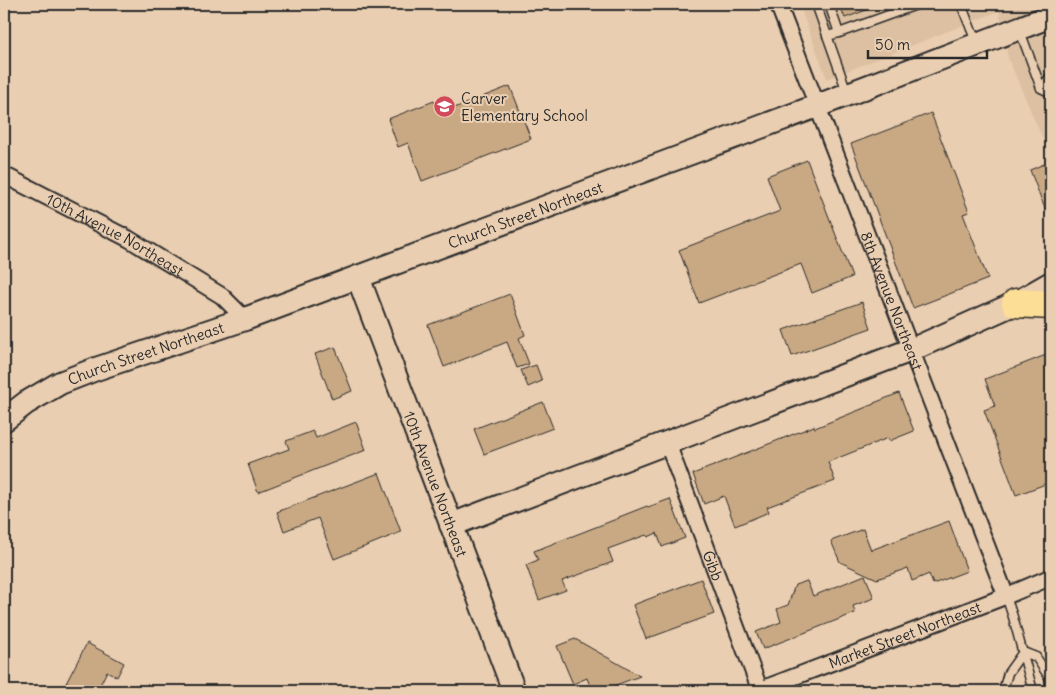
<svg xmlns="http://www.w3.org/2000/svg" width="1055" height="695" font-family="Delius,sans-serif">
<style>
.built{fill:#dcc0a1}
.building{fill:#c9a983;stroke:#2b2b2b}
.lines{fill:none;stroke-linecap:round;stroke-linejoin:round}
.lane-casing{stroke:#2b2b2b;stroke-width:11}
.street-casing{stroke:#2b2b2b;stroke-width:19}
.secondary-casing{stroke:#2b2b2b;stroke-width:26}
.highway-casing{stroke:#2b2b2b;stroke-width:31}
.lane{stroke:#eaceb1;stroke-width:8}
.street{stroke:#eaceb1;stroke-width:15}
.secondary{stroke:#eaceb1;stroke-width:22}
.highway{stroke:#fdde96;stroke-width:28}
.labels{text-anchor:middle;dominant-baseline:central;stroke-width:4;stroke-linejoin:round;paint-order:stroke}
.poi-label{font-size:15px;fill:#2b2b2b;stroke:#eaceb1;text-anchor:start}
.street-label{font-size:15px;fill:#2b2b2b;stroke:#eaceb1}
</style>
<rect width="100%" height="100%" fill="#eaceb1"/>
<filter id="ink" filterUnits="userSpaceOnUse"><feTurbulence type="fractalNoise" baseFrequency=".02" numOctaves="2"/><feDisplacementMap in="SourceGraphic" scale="10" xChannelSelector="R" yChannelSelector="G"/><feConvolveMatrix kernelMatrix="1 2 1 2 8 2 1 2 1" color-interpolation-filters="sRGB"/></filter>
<g filter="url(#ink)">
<polygon class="built" points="799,4 1051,4 1051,150 1048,151 1008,58 999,11 827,79"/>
<g class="building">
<polygon points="839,4 880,4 880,5 845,18"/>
<polygon points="510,86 531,139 422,181 408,143 398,147 388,119 434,101 439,114"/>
<polygon points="931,113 969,212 963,214 988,279 913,308 851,144"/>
<polygon points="807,160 852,277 812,293 801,264 699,303 679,250 780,211 767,176"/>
<polygon points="1051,161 1051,222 1050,222 1030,170"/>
<polygon points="510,294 525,335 519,338 529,364 517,368 507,342 444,367 428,325"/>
<polygon points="862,302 871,328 792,356 783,330"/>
<polygon points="335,347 352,391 332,399 315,354"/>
<polygon points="1051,353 1051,482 1016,495 984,410 995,406 985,379"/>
<polygon points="536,365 542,381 528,387 521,370"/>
<polygon points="899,393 914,431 889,441 888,438 828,462 835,481 767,507 769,512 735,526 724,496 704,504 693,474 814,426 815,428 874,404 874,403"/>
<polygon points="543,402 553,428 484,454 474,429"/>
<polygon points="356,422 366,450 258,492 248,464 289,449 286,441 313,431 316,438"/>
<polygon points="379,473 401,532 334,559 318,518 284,531 277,512"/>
<polygon points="670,499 685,538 662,547 657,533 648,537 646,535 608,549 613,562 562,581 566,590 539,600 526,565 538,560 534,551 619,518 619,517 647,506 648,507"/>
<polygon points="949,521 967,571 933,584 929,574 912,581 908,568 877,579 840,562 831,541 863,529 871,550"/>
<polygon points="865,575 874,598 853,606 855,613 763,649 756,632 781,622 777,609 788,605 795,585 807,581 813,596"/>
<polygon points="701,579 714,614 646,639 633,605"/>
<polygon points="575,639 640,676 600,691 592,691 587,678 573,684 557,646"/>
<polygon points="87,643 124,663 117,677 107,671 97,691 62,691"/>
</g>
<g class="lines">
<defs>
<g id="lane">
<polyline points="816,4 847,92"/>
<polyline points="829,4 839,33"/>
<polyline points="961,4 977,44"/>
<polyline points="1020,31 1041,88 1051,93"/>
<polyline points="827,36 839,33 919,4"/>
<polyline points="1041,88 1051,76"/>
<polyline points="1006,596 1013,617 1033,691"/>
<polyline points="1023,652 1036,657 1049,677 1051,683"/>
<polyline points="1003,691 1008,673 1023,652"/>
</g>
<g id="street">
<path id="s1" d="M 778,4 L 1006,596"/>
<path id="s2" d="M 4,175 L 129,239 L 222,296 L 245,319"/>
<path id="s3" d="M 667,442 L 760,690"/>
<path id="s4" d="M 757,691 L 1006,596 L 1051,577"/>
</g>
<g id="secondary">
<path id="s5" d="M 358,277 L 514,691"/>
<path id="s6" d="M 4,420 L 26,403 L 60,383 L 96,369 L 245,319 L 817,106 L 1051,16"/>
<polyline points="451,525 911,350 1016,303 1051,283"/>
</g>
<polyline id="highway" points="1016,303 1051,305"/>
</defs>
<use href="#lane" class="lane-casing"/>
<use href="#street" class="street-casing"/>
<use href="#secondary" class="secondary-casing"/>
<use href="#highway" class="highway-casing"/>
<use href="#lane" class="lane"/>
<use href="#street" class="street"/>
<use href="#secondary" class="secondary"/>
<use href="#highway" class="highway"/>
</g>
</g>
<defs>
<symbol id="school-disc" viewBox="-11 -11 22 22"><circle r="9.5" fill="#d1495b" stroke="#eaceb1"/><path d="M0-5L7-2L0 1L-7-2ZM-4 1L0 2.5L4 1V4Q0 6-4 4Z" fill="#fff"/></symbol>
</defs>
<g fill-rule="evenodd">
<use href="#school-disc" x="432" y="94" width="25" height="25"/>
</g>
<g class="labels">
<g class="poi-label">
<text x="461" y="98">Carver<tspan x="461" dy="17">Elementary School</tspan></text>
</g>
<g class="street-label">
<text stroke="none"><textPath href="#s6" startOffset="562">Church Street Northeast</textPath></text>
<text stroke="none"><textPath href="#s2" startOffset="126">10th Avenue Northeast</textPath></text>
<text stroke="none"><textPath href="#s1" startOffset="318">8th Avenue Northeast</textPath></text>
<text stroke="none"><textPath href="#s6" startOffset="158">Church Street Northeast</textPath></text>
<text stroke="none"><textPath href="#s5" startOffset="221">10th Avenue Northeast</textPath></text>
<text stroke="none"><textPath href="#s3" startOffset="132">Gibb</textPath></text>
<text stroke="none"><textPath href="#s4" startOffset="158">Market Street Northeast</textPath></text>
</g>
</g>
<rect width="1055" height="695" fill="none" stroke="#eaceb1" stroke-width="20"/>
<rect x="10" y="10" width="1035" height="675" fill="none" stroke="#2b2b2b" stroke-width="2" filter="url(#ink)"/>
<path d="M868 50v8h119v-8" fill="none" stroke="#2b2b2b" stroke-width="2.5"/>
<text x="875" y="50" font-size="15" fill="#2b2b2b" stroke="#eaceb1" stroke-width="4" paint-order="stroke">50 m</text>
</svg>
